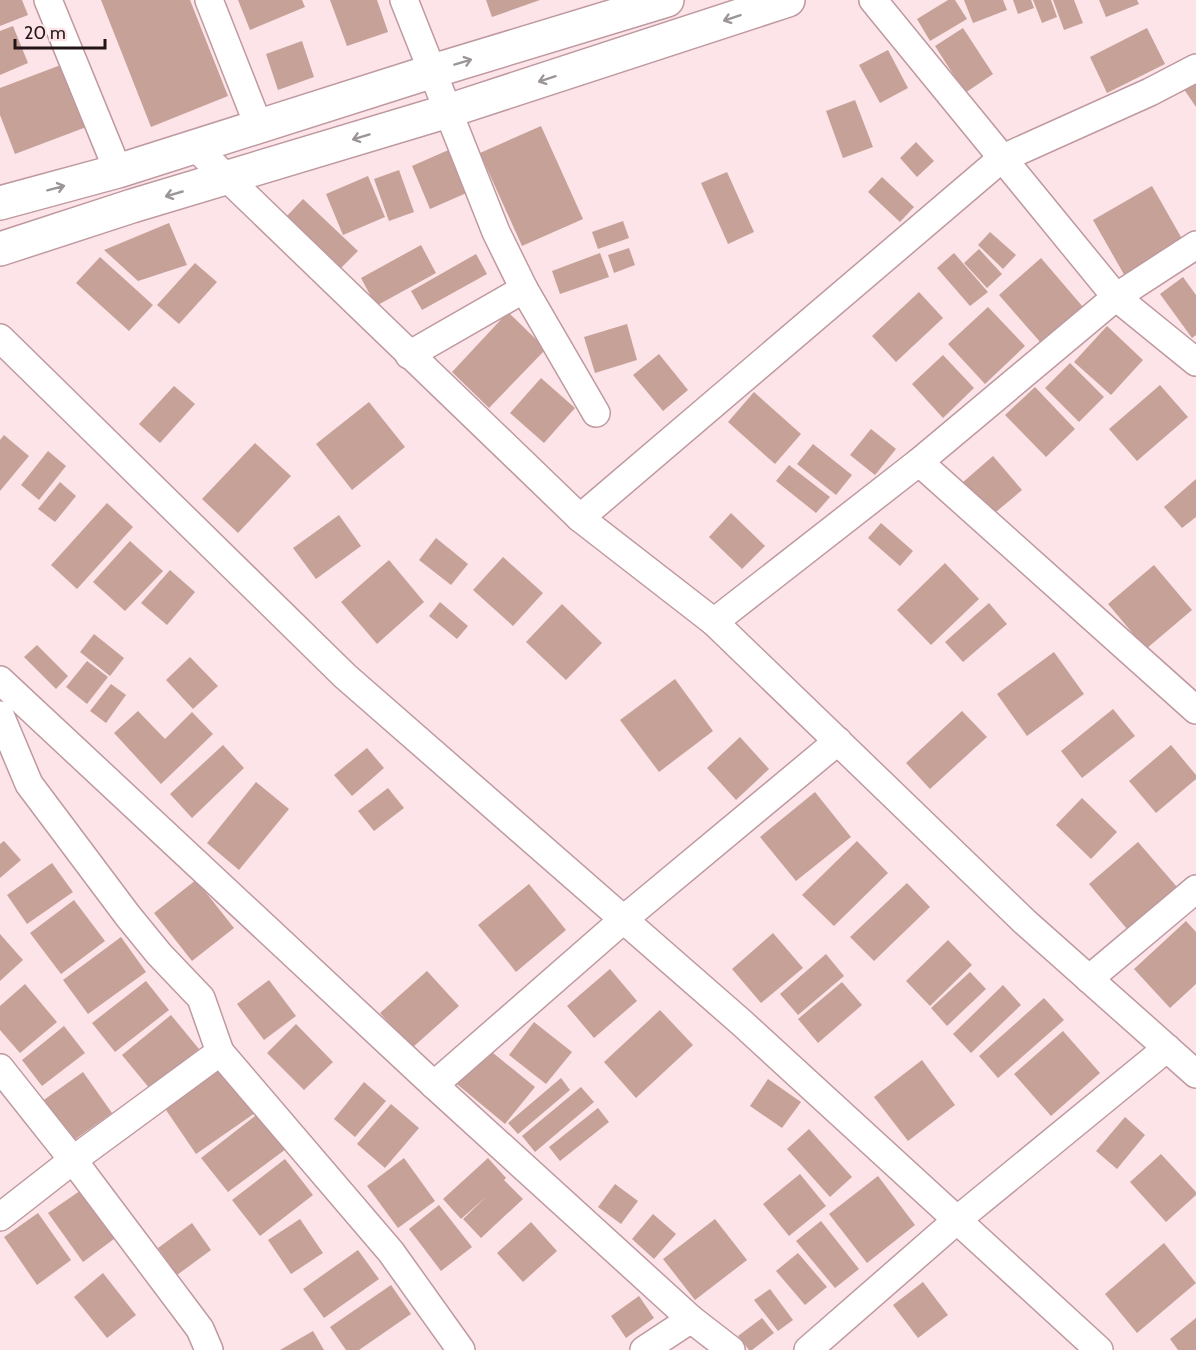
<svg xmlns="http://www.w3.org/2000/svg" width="1196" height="1350" font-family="Cabin,sans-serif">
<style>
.building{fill:#c6a198}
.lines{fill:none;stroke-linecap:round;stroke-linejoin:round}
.street-casing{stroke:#bf99a0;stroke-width:30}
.secondary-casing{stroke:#bf99a0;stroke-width:36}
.street{stroke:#fff;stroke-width:27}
.secondary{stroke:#fff;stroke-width:33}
.oneway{stroke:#9c9597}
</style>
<rect width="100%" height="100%" fill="#fde4e8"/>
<g class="building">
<polygon points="0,0 22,0 28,15 0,26"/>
<polygon points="101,0 190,0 228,96 151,127"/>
<polygon points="238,0 302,0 305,7 250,30"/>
<polygon points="330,0 377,0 388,32 347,46"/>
<polygon points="486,0 540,0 492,17"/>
<polygon points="948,0 955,0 967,19 930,41 917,19"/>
<polygon points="964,0 1003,0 1007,10 973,23"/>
<polygon points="1013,0 1031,0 1034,8 1018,14"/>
<polygon points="1033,0 1051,0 1057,17 1042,23"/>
<polygon points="1053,0 1074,0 1083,23 1064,30"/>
<polygon points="1099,0 1137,0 1139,4 1106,17"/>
<polygon points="13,26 28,63 0,75 0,31"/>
<polygon points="963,28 993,74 965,93 935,46"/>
<polygon points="1147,28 1165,64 1107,93 1090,57"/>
<polygon points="302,41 314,77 278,90 266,54"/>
<polygon points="888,50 908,88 880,103 859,65"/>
<polygon points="66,63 89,126 15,154 0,115 0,88"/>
<polygon points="1196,75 1196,107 1181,85"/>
<polygon points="855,100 873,147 843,158 826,111"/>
<polygon points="541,126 583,219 522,246 480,153"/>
<polygon points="916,142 934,161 917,177 900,158"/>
<polygon points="453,148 471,191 430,209 412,166"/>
<polygon points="399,170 414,212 389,221 374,179"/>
<polygon points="727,172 754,232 728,244 701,183"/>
<polygon points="368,176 385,217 343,235 326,194"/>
<polygon points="882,177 914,207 900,222 868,192"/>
<polygon points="1152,186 1185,244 1126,278 1093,220"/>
<polygon points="303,199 358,251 341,268 286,217"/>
<polygon points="623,221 629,238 598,249 592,232"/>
<polygon points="169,223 187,265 138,281 104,250"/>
<polygon points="990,232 1016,255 1003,269 978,245"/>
<polygon points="421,245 436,273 376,306 361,278"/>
<polygon points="629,248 635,265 614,273 608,255"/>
<polygon points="979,249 1002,274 987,288 964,263"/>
<polygon points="600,253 609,277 560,294 552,271"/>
<polygon points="954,253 988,292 970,306 937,268"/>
<polygon points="476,254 487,274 422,310 411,291"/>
<polygon points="100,257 153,305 129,331 76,283"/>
<polygon points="1041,258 1083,307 1041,343 999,295"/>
<polygon points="195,263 217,282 179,324 157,305"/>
<polygon points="1183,277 1196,295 1196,335 1192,338 1160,294"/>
<polygon points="919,292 943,318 896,362 872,336"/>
<polygon points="988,307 1025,346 985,384 948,344"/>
<polygon points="508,312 546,349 489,408 452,372"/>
<polygon points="627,324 637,360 595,373 584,337"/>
<polygon points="1107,326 1143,360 1111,395 1074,362"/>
<polygon points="659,354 688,390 663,411 633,375"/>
<polygon points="943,355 974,388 943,418 912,384"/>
<polygon points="1070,363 1104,397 1079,422 1045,388"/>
<polygon points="541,378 575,408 544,443 510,413"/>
<polygon points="1160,385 1188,417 1137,461 1109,429"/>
<polygon points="174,386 195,404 160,443 139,424"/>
<polygon points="1035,387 1075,429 1046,457 1005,415"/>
<polygon points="754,392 801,434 775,464 728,422"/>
<polygon points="369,402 405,447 352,490 316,444"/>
<polygon points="871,429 896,449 875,475 850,455"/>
<polygon points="4,435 29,456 0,491 0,440"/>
<polygon points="255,443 291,476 238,533 202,499"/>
<polygon points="813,444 852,475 836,495 797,464"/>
<polygon points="48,451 66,466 39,500 21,485"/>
<polygon points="993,456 1022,490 990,517 962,483"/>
<polygon points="789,465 830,497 816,513 776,481"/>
<polygon points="1196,479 1196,517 1182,528 1164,507"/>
<polygon points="60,482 76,496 55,522 38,509"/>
<polygon points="107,503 133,527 77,589 51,565"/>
<polygon points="731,513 765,546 742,569 709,537"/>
<polygon points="339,515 361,546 316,579 293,548"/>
<polygon points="881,523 913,551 900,566 868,538"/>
<polygon points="436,538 468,564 451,585 419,560"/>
<polygon points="130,541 163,571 125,611 93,582"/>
<polygon points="503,557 543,593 513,626 473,590"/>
<polygon points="389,560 424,602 377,644 341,602"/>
<polygon points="945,563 979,599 931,645 897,610"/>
<polygon points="1154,565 1192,610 1146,649 1108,604"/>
<polygon points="170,570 195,592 167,625 141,603"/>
<polygon points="440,602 468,626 457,639 429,616"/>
<polygon points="989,603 1007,624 963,662 945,642"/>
<polygon points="562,604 602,643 566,680 526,642"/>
<polygon points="94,634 124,658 110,676 80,652"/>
<polygon points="37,645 68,676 56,689 24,657"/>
<polygon points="1054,652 1084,694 1027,736 997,694"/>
<polygon points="190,657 218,686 193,709 166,680"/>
<polygon points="87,661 108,677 87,704 66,687"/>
<polygon points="675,679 713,731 659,772 620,720"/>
<polygon points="111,684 126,695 106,723 90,711"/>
<polygon points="1113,709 1135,736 1082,778 1061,751"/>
<polygon points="138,711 165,739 192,712 213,734 161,784 114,733"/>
<polygon points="962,711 987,737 930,789 906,763"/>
<polygon points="740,737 769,769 736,800 707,768"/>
<polygon points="223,745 244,768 192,818 170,794"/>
<polygon points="1171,745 1196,775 1196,779 1156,813 1129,781"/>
<polygon points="367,748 384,768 352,796 334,775"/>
<polygon points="256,782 289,809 239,870 207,843"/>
<polygon points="388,788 404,808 374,831 358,811"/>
<polygon points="815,792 851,837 796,881 760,837"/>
<polygon points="1082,798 1117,832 1091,859 1056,825"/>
<polygon points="4,841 21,860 0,878 0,844"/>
<polygon points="857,841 888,873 834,926 802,895"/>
<polygon points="1138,842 1177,887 1127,929 1089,884"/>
<polygon points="52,863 73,892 27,924 7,895"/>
<polygon points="196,880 234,928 192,961 154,913"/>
<polygon points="907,883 930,907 874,961 850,937"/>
<polygon points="529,884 566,930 516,972 478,925"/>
<polygon points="74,900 105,941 61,974 30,933"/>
<polygon points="1186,921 1196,932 1196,984 1170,1008 1134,969"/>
<polygon points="773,933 803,968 761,1003 732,969"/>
<polygon points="0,934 23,960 0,981"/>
<polygon points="121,937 146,972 88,1014 63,980"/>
<polygon points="948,940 972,965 930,1006 906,981"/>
<polygon points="826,954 844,976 798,1015 780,994"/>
<polygon points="610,969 637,1001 594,1038 567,1006"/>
<polygon points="427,971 459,1006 412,1048 380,1013"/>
<polygon points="970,972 986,989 947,1026 931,1008"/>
<polygon points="269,980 296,1016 264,1040 237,1004"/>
<polygon points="146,981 169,1010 115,1052 92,1023"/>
<polygon points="842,982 862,1005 818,1043 798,1019"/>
<polygon points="25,984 57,1022 20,1053 0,1030 0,1006"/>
<polygon points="1003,985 1021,1005 971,1053 953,1034"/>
<polygon points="1044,998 1064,1020 998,1078 979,1056"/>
<polygon points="660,1010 693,1045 636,1098 604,1062"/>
<polygon points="171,1015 199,1049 150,1089 122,1055"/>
<polygon points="534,1022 572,1052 546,1084 509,1055"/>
<polygon points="296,1024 333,1062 304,1090 267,1053"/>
<polygon points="64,1026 85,1053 42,1086 22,1060"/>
<polygon points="1063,1031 1100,1073 1051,1116 1014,1074"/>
<polygon points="482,1044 535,1087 505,1124 452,1080"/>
<polygon points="922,1060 955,1105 908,1141 874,1097"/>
<polygon points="223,1066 255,1113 196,1154 164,1107"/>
<polygon points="83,1072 112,1113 70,1143 41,1102"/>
<polygon points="561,1078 570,1090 518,1134 508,1123"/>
<polygon points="768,1079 801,1102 782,1128 750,1106"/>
<polygon points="364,1082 386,1101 355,1137 334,1119"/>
<polygon points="581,1087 594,1102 535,1152 522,1136"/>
<polygon points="391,1104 419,1128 385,1168 357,1144"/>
<polygon points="598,1108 609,1122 560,1161 549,1147"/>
<polygon points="259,1113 286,1149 228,1192 201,1158"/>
<polygon points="1125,1117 1145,1135 1117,1169 1096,1151"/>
<polygon points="809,1129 852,1177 830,1197 787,1149"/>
<polygon points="1161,1154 1196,1192 1196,1195 1166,1222 1130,1182"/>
<polygon points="404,1158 435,1201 398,1228 367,1186"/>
<polygon points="488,1158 506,1178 504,1180 523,1199 481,1238 463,1219 487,1196 461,1219 443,1199"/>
<polygon points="285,1159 313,1195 260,1236 232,1200"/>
<polygon points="800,1174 826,1206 789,1236 763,1204"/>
<polygon points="878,1176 915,1225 867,1263 829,1214"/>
<polygon points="615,1184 638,1201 621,1224 598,1207"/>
<polygon points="84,1188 118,1236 83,1262 48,1213"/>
<polygon points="439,1205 472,1247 441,1271 409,1229"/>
<polygon points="38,1213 71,1260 37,1285 4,1237"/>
<polygon points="653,1214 676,1234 654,1259 632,1239"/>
<polygon points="300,1219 323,1253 291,1274 268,1240"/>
<polygon points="715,1219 747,1260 695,1300 663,1259"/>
<polygon points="821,1221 859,1269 835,1288 796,1241"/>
<polygon points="531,1222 557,1251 523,1282 497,1253"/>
<polygon points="192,1223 211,1250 177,1275 158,1248"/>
<polygon points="1164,1243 1196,1283 1137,1333 1105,1294"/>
<polygon points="358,1250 379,1279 324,1318 303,1289"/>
<polygon points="798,1253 827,1287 805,1305 776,1271"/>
<polygon points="103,1273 136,1315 107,1338 74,1297"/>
<polygon points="923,1282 948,1315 918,1338 893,1305"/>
<polygon points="391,1285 411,1314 359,1350 346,1350 330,1327"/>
<polygon points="770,1289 793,1320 778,1331 754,1300"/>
<polygon points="639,1296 654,1318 626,1338 611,1316"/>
<polygon points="762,1318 774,1333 752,1350 749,1350 738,1336"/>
<polygon points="1196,1318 1196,1350 1178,1350 1170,1339"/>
<polygon points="313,1331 324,1350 280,1350"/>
</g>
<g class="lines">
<defs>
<g id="street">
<polyline points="48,0 118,171"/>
<polyline points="209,0 259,127"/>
<polyline points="404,0 496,232 524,289 596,413"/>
<polyline points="873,0 1116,297 919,462 1196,710"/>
<polyline points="195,147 580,518 1001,159 1150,92 1196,68"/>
<polyline points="1196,245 1116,297 1196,362"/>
<polyline points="0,338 345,676 742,1023 1099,1350"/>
<polyline points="409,355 524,289"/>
<polyline points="919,462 714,622 1025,922 1196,1074"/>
<polyline points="580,518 714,622"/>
<polyline points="0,680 434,1085 691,1319 731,1350"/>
<polyline points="0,715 29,784 128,916 159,954 201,998 220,1052 73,1160 0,1217"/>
<polyline points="1089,979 1196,889"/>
<polyline points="220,1052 391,1252 461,1350"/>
<polyline points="0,1068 73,1160 200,1329 209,1350"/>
<polyline points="434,1085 624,919 838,741"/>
<polyline points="644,1350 691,1319"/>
<polyline points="808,1350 957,1220 1167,1048"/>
</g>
<g id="secondary">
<polyline points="0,203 118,171 433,71 667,0"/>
<polyline points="0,249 132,206 448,111 788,0"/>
</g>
</defs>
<use href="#street" class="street-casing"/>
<use href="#secondary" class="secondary-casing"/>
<use href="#street" class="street"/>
<use href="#secondary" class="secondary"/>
</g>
<defs><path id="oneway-shaft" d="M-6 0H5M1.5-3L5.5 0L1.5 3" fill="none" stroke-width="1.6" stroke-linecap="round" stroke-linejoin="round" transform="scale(1.5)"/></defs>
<g class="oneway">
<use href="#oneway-shaft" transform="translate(732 18) rotate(162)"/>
<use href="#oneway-shaft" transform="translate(463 62) rotate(-17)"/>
<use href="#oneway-shaft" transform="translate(547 79) rotate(162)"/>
<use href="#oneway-shaft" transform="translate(361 137) rotate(163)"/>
<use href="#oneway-shaft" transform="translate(56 188) rotate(-15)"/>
<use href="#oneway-shaft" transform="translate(174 194) rotate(164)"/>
</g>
<path d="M15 39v9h90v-9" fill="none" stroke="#221417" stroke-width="3"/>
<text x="24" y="39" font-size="18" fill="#221417" stroke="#fde4e8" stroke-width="4.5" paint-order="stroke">20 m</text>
</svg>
